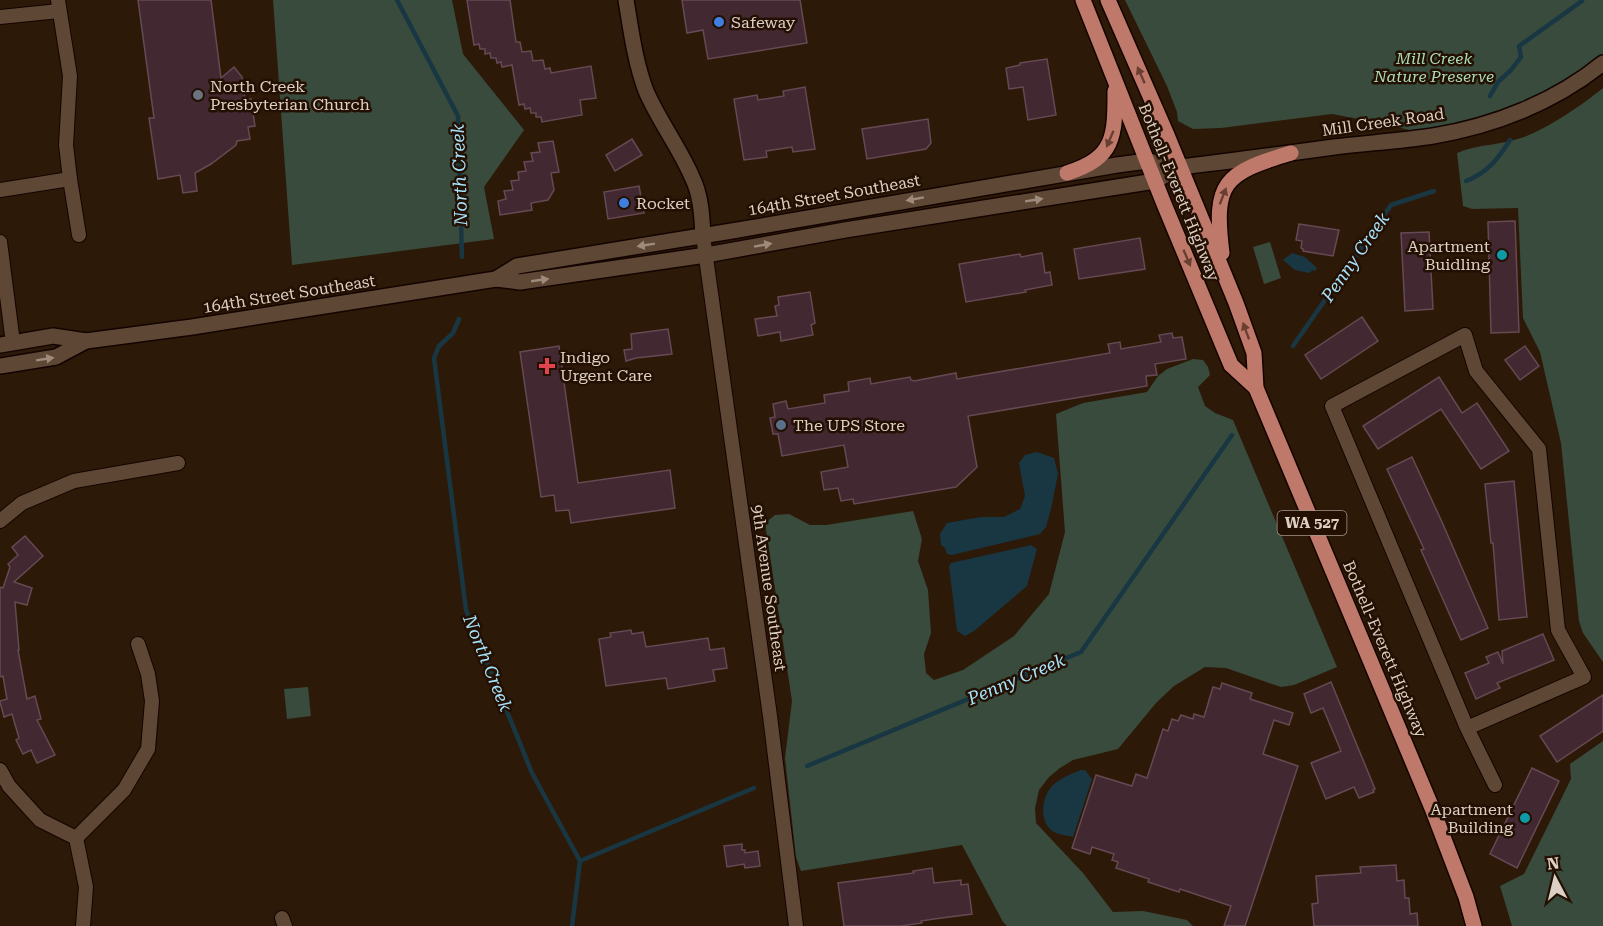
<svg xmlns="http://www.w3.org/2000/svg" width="1603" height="926" font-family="'Roboto Serif',serif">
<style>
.green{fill:#384b3c}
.water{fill:#193743}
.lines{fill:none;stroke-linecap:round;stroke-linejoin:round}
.stream{stroke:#193743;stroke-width:4.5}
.building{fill:#422831;stroke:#664953;stroke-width:1.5}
.minor-casing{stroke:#140400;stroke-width:16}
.tertiary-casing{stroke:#140400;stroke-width:18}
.secondary-casing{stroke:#140400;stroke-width:18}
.primary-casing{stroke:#140400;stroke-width:18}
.minor{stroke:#5e4735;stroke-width:14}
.tertiary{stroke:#5e4735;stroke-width:15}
.secondary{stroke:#5e4735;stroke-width:15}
.primary{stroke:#bf796a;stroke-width:15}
.oneway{fill:#693f31}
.oneway2{fill:#9e8b7c}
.shop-dot{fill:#3f7fe0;stroke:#231002;stroke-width:2}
.worship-dot{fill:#6b7280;stroke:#231002;stroke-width:2}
.culture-dot{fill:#0f9aa8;stroke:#231002;stroke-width:2}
.health-dot{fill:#e0444e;stroke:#231002;stroke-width:2}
.service-dot{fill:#5c6f8a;stroke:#231002;stroke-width:2}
.labels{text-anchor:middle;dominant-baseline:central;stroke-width:5;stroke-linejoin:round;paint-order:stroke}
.shield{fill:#231002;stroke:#a5968a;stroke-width:1.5}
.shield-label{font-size:15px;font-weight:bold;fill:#ddcfc4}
.poi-label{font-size:16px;fill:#ddcfc4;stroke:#231002;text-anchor:start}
.park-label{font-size:16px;font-style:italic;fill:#acdcb7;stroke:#231002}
.street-label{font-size:16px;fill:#ddcfc4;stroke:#231002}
.water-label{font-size:18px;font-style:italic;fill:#a6e3fd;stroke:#231002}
</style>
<rect width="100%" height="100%" fill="#2d1908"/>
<g class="green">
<polygon points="273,0 452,0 463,54 524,130 484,187 494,239 292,265"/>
<polygon points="1125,0 1603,0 1603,63 1571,85 1434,136 1380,123 1332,114 1221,128 1193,129 1178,121 1177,112 1167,86"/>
<path d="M 1603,88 L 1603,662 L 1583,633 L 1579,621 L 1561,443 L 1540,352 L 1523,318 L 1518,208 L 1472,209 L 1463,206 L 1457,153 C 1478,144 1503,145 1524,137 C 1550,127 1582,105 1603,88 Z"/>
<polygon points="1270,242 1281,278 1264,284 1253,247"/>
<polygon points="1193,359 1203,360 1208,367 1210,375 1198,387 1205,406 1215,413 1233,420 1337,667 1294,685 1281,687 1226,668 1205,667 1174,686 1156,703 1118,749 1073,760 1060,768 1049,777 1039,790 1035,808 1036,823 1083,873 1113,912 1143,911 1187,920 1193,926 1007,926 1003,922 962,845 801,871 796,857 785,758 792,701 765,523 775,515 789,514 810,525 826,525 913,511 922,539 918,561 928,590 931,633 924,654 926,673 934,680 963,670 1014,636 1049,594 1065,532 1056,414 1083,403 1147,392 1158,376 1167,369"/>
<polygon points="308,687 311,716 287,719 284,689"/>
<polygon points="1603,741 1603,926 1512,926 1500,886 1524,874 1571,779 1570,764"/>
</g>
<g class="water">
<polygon points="1292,253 1305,257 1317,268 1315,271 1313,270 1309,273 1295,270 1283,260"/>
<polygon points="1037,452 1054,458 1058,474 1051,509 1046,527 1040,534 952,555 947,554 945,548 941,545 940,534 947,523 981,517 1004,517 1020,509 1025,496 1019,463 1025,455"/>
<polygon points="1031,545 1037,549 1027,586 974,631 965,636 957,631 949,566 951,563"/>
<path d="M 1081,770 L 1085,770 L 1092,779 L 1073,837 C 1066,835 1057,835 1051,830 C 1039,819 1042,797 1052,786 C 1060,778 1071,774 1081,770 Z"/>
</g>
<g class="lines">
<g class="stream">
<polyline points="397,0 458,116 462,257"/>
<polyline points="1490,96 1498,82 1511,70 1521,57 1519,46 1582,1"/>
<path d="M 1466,181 C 1487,173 1498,159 1510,140"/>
<polyline points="459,319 453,333 439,346 434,358 466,610 532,773 580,861 572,926"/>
<polyline points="1293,346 1391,205 1434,191"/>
<polyline points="807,766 1081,652 1232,435"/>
<polyline points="580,861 754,788"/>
</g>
</g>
<g class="building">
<polygon points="138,0 211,0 221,78 234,67 242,77 245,99 251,99 255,126 248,127 250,139 237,141 236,145 211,164 195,173 197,191 183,193 180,175 158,179 149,118 154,118"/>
<polygon points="467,0 510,0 516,42 520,42 522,52 531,51 533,61 543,60 545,69 550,68 551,73 591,66 596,98 580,100 582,115 542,122 541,117 536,117 536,113 531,113 530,108 525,109 524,104 519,105 512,65 502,67 501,62 497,63 496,58 491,58 490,53 485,54 485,49 480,49 479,44 474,45"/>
<polygon points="682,0 800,0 807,43 708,59 703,30 687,33"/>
<polygon points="1047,59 1056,115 1028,120 1023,87 1009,89 1006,68 1020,65 1020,63"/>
<polygon points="805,87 815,149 793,152 792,147 766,151 767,157 744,160 734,99 757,95 758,100 784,96 783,91"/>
<polygon points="928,119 931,143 926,149 867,159 862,129"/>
<polygon points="632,139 642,155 615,171 606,155"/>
<polygon points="553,141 559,172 551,173 554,190 548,200 531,203 532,210 500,215 498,201 506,199 504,191 513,190 511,181 519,180 518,172 526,171 524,162 533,161 531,153 540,152 538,143"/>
<polygon points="639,186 644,213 608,219 604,192"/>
<polygon points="1515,221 1519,332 1491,333 1488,222"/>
<polygon points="1299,224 1339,230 1333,256 1303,251 1303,249 1301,248 1302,241 1296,240"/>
<polygon points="1429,232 1433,309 1405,311 1401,233"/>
<polygon points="1140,238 1145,269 1079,279 1074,249"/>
<polygon points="1042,253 1045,273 1050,272 1052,285 1025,290 1026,292 966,302 959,264 1020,254 1021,257"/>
<polygon points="810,292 815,323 811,325 813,335 781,341 780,332 758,336 755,319 777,316 775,306 779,305 778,297"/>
<polygon points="1362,317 1378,341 1321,379 1305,355"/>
<polygon points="668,329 672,354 636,358 626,361 624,350 632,349 631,334"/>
<polygon points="1172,333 1173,338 1182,337 1186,359 1155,364 1157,375 1146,376 1147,386 968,416 977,467 956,487 854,504 853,499 841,501 838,488 824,490 821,472 848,467 844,445 782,456 778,434 773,434 770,418 775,417 773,404 786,401 788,409 825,403 824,395 849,391 848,382 870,378 871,384 910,377 911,380 914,381 956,373 957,379 1110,353 1108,344 1120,342 1121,349 1161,342 1159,335"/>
<polygon points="559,346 578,483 670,470 675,508 571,523 569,510 556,511 554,495 541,497 520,352"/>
<polygon points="1525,346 1539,366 1520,380 1505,360"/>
<polygon points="1439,377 1462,413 1477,403 1509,451 1481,469 1441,409 1378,449 1363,426"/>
<polygon points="1412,457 1442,522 1488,628 1461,640 1421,550 1424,549 1387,469"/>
<polygon points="1514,481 1527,617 1499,620 1493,543 1491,543 1485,484"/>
<polygon points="25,536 43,556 14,582 32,588 27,605 15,602 19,650 18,650 27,699 35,696 41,719 37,720 55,755 37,763 31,750 23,754 16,740 19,738 12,714 4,717 0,702 0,701 7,699 3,676 0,677 0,587 3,588 10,567 8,564 18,555 12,547"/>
<polygon points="631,630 632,634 643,632 646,647 708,638 710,650 724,648 727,668 713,670 715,681 668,689 666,678 606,686 599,639 611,637 610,633"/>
<polygon points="1543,634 1554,660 1497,683 1500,688 1476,699 1465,673 1489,663 1486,657 1498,652 1503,664 1502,651"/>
<polygon points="1331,682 1375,789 1373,790 1374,792 1359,798 1354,787 1326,799 1311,763 1341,751 1323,708 1311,713 1304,694"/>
<polygon points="1222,683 1252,693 1250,699 1293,713 1289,725 1274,720 1263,754 1298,766 1245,926 1224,926 1231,906 1180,889 1179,892 1148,882 1149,879 1116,868 1118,862 1112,860 1114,854 1092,847 1090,854 1072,848 1096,775 1132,786 1136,774 1147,778 1163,729 1168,731 1172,719 1178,721 1181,715 1193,719 1194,714 1204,717 1213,687 1220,689"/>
<polygon points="1603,695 1603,731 1557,762 1540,736"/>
<polygon points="1532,768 1559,781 1517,868 1490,854"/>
<polygon points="742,844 742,850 745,850 745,853 758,851 760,866 745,868 744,864 727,867 724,846"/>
<polygon points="1396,865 1397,881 1404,880 1405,898 1409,898 1410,914 1417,913 1418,926 1314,926 1312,904 1318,903 1316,876 1361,873 1360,867"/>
<polygon points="932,868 934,883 961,880 961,885 968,884 972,914 934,919 921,921 922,923 901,926 844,926 838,883 914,873 913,871"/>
</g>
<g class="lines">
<defs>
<g id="minor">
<polyline points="58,0 70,76 66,145 70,179 79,235"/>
<polyline points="0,17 59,11"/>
<polyline points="0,190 70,179"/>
<polyline points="703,236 770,716 796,926"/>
<polyline points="0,242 13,343"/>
<polyline points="0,521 22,503 74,481 178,463"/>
<polyline points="1467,728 1584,677 1558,630 1539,449 1476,371 1465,335 1332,406 1467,728 1495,785"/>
<polyline points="0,770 9,786 40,820 76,838 86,887 83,926"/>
<polyline points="76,838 124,790 148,749 152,701 148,674 138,644"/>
<polyline points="282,918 285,926"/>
</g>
<path id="tertiary" d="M 626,0 C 631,30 635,62 646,91 C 659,121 679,147 692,177 C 701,195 702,216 703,236"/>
<g id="secondary">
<polyline points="496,279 517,266 732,231 1117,165 1147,161 1180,167"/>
<path d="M 0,345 L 53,336 L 86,341 L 192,327 L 496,279 L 520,282 L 706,255 L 845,230 L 1155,181 L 1180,167 C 1232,161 1283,154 1334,147 C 1367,143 1401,141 1433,136 C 1494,126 1555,102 1603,63"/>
<polyline points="0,366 56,357 86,341"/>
</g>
<g id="primary">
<polyline points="1083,0 1164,204 1231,365 1256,388"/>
<polyline points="1108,0 1167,135 1236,303 1254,353 1256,388 1432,808 1466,897 1474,926"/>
<path d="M 1067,173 C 1115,158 1115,136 1115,91"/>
<path d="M 1222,253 C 1213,182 1224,173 1291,153"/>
</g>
</defs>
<use href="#minor" class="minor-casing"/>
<use href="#tertiary" class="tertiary-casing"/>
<use href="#secondary" class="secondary-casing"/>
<use href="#primary" class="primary-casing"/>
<use href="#minor" class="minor"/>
<use href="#tertiary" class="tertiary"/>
<use href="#secondary" class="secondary"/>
<use href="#primary" class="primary"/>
</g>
<defs><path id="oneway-solid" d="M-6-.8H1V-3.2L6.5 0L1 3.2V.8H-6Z" transform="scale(1.5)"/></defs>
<g class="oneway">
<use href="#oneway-solid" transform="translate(1141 75) rotate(-114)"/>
<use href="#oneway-solid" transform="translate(1110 139) rotate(113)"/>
<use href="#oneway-solid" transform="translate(1223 196) rotate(-69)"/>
<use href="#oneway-solid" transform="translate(1187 258) rotate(67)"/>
<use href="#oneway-solid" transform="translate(1246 331) rotate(-110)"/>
</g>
<g class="oneway2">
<use href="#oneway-solid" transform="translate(915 199) rotate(170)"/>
<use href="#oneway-solid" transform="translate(1034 200) rotate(-9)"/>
<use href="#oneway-solid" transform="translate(646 245) rotate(171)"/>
<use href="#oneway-solid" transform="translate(763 245) rotate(-10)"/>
<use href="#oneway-solid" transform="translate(540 280) rotate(-8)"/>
<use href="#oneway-solid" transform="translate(45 359) rotate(-9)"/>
</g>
<g class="shop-dot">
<circle cx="719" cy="22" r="6"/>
<circle cx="624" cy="203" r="6"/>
</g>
<circle class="worship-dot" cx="198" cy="95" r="6"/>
<g class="culture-dot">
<circle cx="1502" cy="255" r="6"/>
<circle cx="1525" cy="818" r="6"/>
</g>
<path class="health-dot" d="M544 357h6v6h6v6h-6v6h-6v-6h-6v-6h6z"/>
<circle class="service-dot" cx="781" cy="425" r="6"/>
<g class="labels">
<rect class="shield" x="1277.5" y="511" width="69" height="24" rx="4.5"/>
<g class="shield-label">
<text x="1312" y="523">WA 527</text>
</g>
<g class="poi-label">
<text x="731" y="22">Safeway</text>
<text x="210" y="86">North Creek<tspan x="210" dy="18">Presbyterian Church</tspan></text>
<text x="636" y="203">Rocket</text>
<text x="1490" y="246" text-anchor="end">Apartment<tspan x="1490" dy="18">Buidling</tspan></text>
<text x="560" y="357">Indigo<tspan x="560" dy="18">Urgent Care</tspan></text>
<text x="793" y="425">The UPS Store</text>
<text x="1513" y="809" text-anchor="end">Apartment<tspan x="1513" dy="18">Building</tspan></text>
</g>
<g class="park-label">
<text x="1434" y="58">Mill Creek<tspan x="1434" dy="18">Nature Preserve</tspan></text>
</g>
<g class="street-label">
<text transform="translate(1383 122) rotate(-8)">Mill Creek Road</text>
<text transform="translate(1179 192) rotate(68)">Bothell-Everett Highway</text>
<text transform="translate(834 195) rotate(-10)">164th Street Southeast</text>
<text transform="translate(289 294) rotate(-9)">164th Street Southeast</text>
<text transform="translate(769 588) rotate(82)">9th Avenue Southeast</text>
<text transform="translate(1385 649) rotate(67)">Bothell-Everett Highway</text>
</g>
<g class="water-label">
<text transform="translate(459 175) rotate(-92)">North Creek</text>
<text transform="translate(1355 257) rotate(-55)">Penny Creek</text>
<text transform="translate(488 663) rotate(68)">North Creek</text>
<text transform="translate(1016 679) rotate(-23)">Penny Creek</text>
</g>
</g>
<g transform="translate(1555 878) rotate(353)" stroke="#231002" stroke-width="4.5" paint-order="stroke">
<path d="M0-4.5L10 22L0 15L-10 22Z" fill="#ddcfc4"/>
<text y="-9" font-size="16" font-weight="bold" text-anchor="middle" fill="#ddcfc4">N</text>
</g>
</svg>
